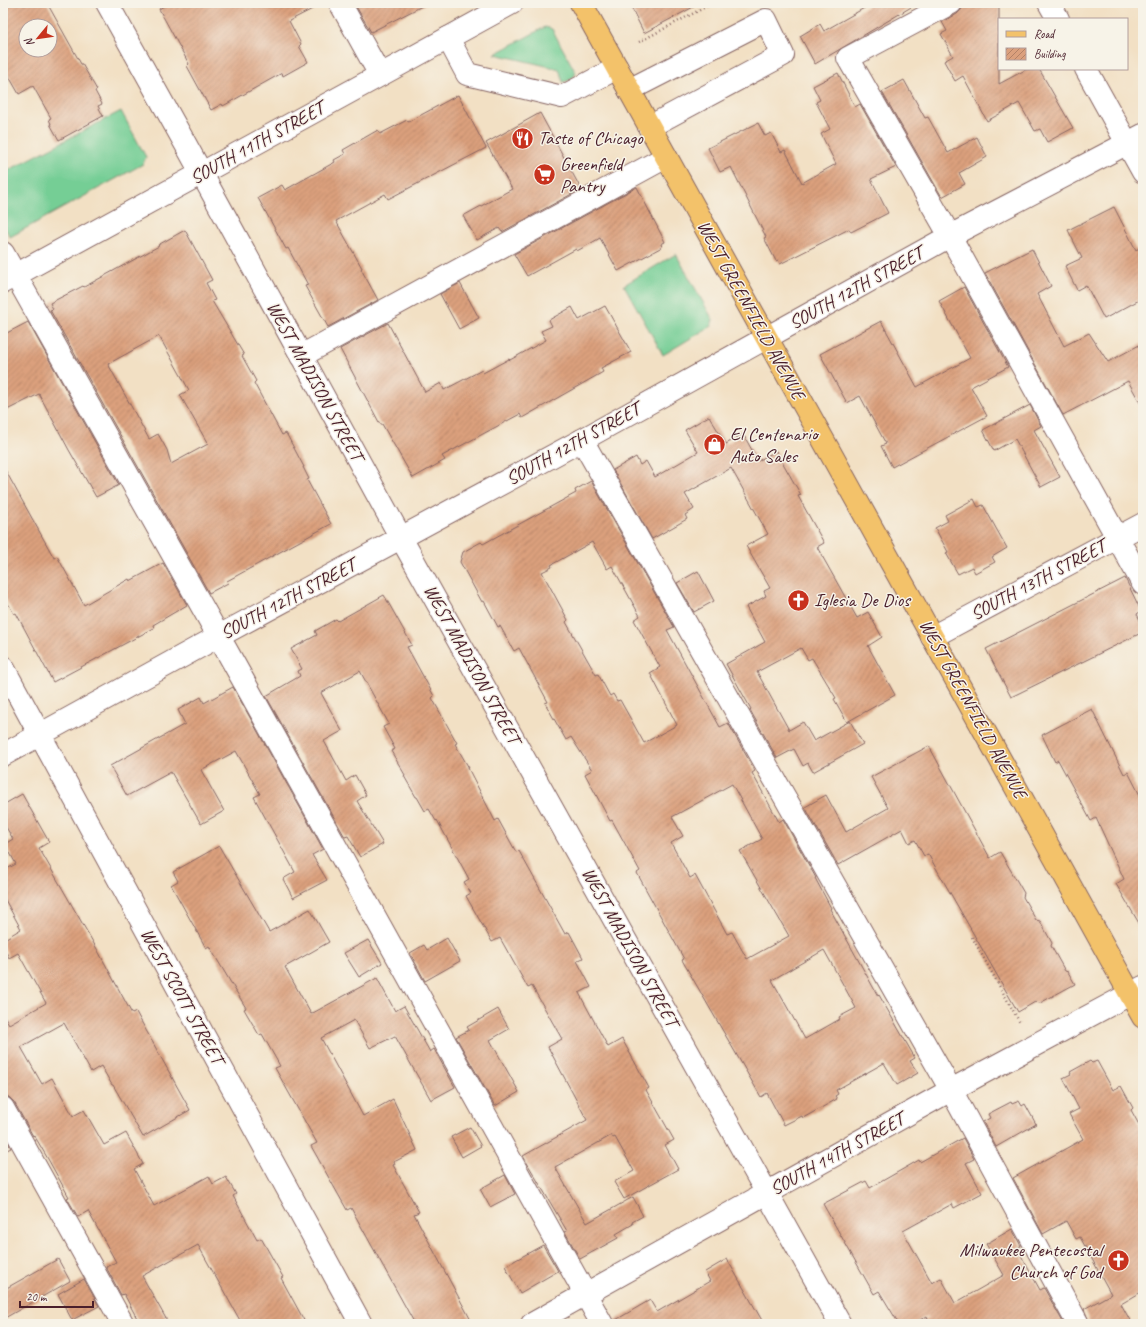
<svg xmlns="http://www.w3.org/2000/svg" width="1146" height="1327" font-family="Caveat,sans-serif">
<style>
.grass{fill:#74ce95;stroke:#5f7660}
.building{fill:url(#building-hatch);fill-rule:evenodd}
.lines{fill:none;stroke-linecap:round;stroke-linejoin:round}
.minor-casing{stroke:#856361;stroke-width:24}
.major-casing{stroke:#856361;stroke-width:24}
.path{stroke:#856361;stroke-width:2.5;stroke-dasharray:1 3;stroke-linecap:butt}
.minor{stroke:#fff;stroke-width:22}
.major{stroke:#f3c26a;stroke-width:22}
.labels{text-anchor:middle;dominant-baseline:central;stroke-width:3;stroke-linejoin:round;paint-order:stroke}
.poi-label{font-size:19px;fill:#4a1f2b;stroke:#f7f3e8;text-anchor:start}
.street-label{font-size:19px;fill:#4a1f2b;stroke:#f7f3e8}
</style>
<defs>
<pattern id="building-hatch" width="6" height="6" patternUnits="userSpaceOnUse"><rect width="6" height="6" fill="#dba07d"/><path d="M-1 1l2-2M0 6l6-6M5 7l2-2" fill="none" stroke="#b48267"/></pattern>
</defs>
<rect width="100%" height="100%" fill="#f7f3e8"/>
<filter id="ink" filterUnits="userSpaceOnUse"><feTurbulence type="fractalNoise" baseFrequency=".025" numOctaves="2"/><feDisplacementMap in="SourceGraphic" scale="8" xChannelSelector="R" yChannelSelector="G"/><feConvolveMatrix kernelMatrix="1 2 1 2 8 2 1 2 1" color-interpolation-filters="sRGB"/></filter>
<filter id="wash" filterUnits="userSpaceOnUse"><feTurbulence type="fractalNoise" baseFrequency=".012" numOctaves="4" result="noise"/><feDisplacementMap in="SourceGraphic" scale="16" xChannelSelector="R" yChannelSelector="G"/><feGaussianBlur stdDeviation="0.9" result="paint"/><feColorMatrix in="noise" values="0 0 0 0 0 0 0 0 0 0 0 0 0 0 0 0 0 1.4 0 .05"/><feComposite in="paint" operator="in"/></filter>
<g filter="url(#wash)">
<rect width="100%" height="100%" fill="#f2e0c4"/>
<g class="grass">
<path d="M 545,27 L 552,29 L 576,73 C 573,79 569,81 563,82 L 559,69 L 495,54 Z"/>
<polygon points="121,111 146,157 143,164 10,237 3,225 3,173"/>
<polygon points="676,254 713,320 711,326 663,355 624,285"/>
</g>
<g id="blocks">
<g class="building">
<path d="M 3,3 L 47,3 L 81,64 L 82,64 L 97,90 L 95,91 L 102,104 L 98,106 L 103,116 L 59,140 L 50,124 L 51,124 L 49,119 L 51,118 L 33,86 L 19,94 L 3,66 ZM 26,26 L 50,26 L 50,50 L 26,50 Z"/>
<polygon points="169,3 324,3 289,21 301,44 299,46 308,62 283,76 282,73 223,106 222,104 211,110 187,66 189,64 159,9"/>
<polygon points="354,3 428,3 371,32"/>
<polygon points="629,3 701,3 644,33"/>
<polygon points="873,3 918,3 815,64 800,36 820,24 824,31"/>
<polygon points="967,3 999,3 999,84 1027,69 1039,69 1073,128 1047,142 1040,129 1035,131 1019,103 987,121 963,76 955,81 944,61 953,56 941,34 947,31 942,22 957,14 961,10 963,5"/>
<polygon points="838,73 855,107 860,104 896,167 871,179 888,213 851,232 849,229 780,264 778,260 776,261 764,238 766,237 731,167 720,172 708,148 758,123 765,136 771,133 781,152 785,150 802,183 836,164 821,134 830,129 816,102 820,100 813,86"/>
<polygon points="904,80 925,118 928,117 948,153 977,137 987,157 959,173 965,184 942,197 882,92"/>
<polygon points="458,95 486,148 388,199 385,194 336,221 362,268 361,269 378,300 328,327 305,286 308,285 288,248 286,249 258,198 282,185 285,190 335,162 334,160 345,154 343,150 378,130 380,134 407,120 408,122"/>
<polygon points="540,113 581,189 502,232 499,228 477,240 463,216 512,189 486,143"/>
<polygon points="637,187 665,242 661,244 662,247 618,271 600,238 577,251 576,249 527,276 514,254"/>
<polygon points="1114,207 1136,250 1143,246 1143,298 1104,319 1086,285 1077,290 1065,266 1082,258 1068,230"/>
<path d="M 185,230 L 212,280 L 206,283 L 215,300 L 212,301 L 244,355 L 242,356 L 256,381 L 254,383 L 282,435 L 286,433 L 304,467 L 303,467 L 309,479 L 307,480 L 331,524 L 227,581 L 228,583 L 209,593 L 50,310 L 53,309 L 50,303 L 83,286 L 84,287 L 159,246 L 158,245 ZM 159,336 L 189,390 L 180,395 L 208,444 L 171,464 L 167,450 L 158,434 L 149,439 L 108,364 Z"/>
<polygon points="1032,249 1051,286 1037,294 1064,346 1089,333 1108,362 1143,343 1143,408 1128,381 1063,415 985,273"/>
<polygon points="460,283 479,318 459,329 440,294"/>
<polygon points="964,287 1008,367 971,387 987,416 892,467 881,446 886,444 860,396 847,403 820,354 881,321 917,387 970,358 939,301"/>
<polygon points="605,306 631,352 601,368 603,372 522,418 520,414 442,456 445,460 413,478 382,424 380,424 340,349 388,323 425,392 441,383 444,390 482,370 483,373 509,359 510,360 546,340 541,331 552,326 549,320 572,307 579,320"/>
<polygon points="28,322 119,485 96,497 69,450 39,394 3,412 3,335"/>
<polygon points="1030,405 1041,426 1034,430 1060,477 1041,487 1015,439 994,451 983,430"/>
<polygon points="709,416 726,444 743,434 758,461 776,451 801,495 798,496 824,543 817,547 857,618 868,612 882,637 868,646 895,695 847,722 834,699 836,698 812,658 808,660 801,648 757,672 789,730 803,722 814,741 850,721 863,744 813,772 808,763 803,766 794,749 777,758 750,710 751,709 726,664 765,642 746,607 766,596 764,591 770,588 746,546 768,534 731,468 685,494 694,509 685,515 687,519 652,539 613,470 636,457 640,465 646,461 655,477 698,452 685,430"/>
<polygon points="3,466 54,558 57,556 84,605 129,579 130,581 163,563 187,605 153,625 154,628 53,682 16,613 14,614 3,594"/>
<path d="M 591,481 L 674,627 L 667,630 L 720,727 L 728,723 L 755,771 L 752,773 L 779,822 L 783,819 L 816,878 L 815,878 L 831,908 L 830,909 L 878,996 L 879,995 L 915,1058 L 910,1061 L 918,1073 L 897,1085 L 884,1063 L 836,1090 L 838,1094 L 835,1096 L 837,1099 L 803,1118 L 802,1116 L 784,1125 L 767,1093 L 761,1097 L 682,960 L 684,959 L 637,873 L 640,871 L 612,820 L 610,821 L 585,774 L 592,770 L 571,737 L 566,740 L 545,703 L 548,702 L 519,648 L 514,651 L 500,626 L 498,627 L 484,601 L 482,602 L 460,562 L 463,552 L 481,542 L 483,544 L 576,493 L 575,490 ZM 592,542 L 607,569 L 612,566 L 640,616 L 634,620 L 660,667 L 650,673 L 677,725 L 644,743 L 620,700 L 617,701 L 613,694 L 610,696 L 598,674 L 596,675 L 566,622 L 568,620 L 542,572 L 552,567 L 551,565 ZM 732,784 L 762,839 L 740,851 L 789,936 L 747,959 L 732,932 L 727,934 L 695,875 L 690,878 L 671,843 L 683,836 L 672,817 ZM 824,950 L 856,1008 L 839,1017 L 840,1019 L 805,1039 L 772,980 Z"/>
<polygon points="974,499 978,507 983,505 1007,548 992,557 995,562 975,573 972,567 958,574 946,553 948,552 935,528 948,521 945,515"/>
<polygon points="698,571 714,601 694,612 677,583"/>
<polygon points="1125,578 1141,611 1137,614 1143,627 1143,632 1011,697 986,649"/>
<polygon points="384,595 412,645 407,647 434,696 432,698 457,743 455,744 469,768 468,768 495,821 498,819 516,852 519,851 565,934 569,932 583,958 577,961 591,987 579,993 608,1047 622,1039 649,1088 646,1090 674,1140 665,1145 678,1169 624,1199 614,1182 634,1171 615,1137 613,1138 612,1135 555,1167 587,1223 633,1197 643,1216 632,1222 633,1224 616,1234 618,1238 580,1259 565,1232 567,1231 523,1156 587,1120 548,1047 562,1039 532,986 528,988 500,938 492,942 466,896 471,893 464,882 469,879 437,820 436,821 429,809 425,811 417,797 416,797 404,776 405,775 391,751 395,749 383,727 389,724 360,671 321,693 342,731 324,741 346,781 355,775 366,795 357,801 383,844 360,857 348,836 345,837 266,696 300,676 298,671 302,669 291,649 317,635 315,631 336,619 338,621"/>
<polygon points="233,687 323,849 312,855 327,880 293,898 283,879 295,872 254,797 260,794 236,751 201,770 224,811 201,824 171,772 127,796 110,766 185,724 178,710 201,697 204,703"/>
<polygon points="1092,709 1124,774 1128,772 1143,801 1143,930 1116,884 1124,879 1096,818 1091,821 1058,760 1055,762 1042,735"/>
<polygon points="929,746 990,858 1000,852 1024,893 1023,897 1036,920 1040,921 1052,943 1051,946 1065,971 1068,972 1075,984 1040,1003 1035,1002 1018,1012 928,854 924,856 915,840 909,843 902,829 838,865 805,807 826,795 846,832 888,808 871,777"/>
<polygon points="22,794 49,842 39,848 97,949 132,1014 136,1012 190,1110 143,1137 113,1085 112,1085 101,1066 91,1072 64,1023 21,1047 42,1084 52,1078 73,1116 84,1110 104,1145 126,1133 143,1164 134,1169 154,1206 209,1176 213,1184 226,1177 236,1194 233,1196 257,1240 261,1238 283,1277 281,1278 306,1324 242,1324 198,1245 142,1276 169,1324 140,1324 124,1294 121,1295 106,1267 116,1262 88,1211 78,1217 67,1198 69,1197 48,1159 34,1135 33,1136 14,1102 9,1097 3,1096 3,1014 9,1024 46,1003 18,953 9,958 3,946 3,940 21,929 3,896 3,871 16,864 5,844 13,839 3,822 3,805"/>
<polygon points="219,846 269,932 310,909 329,942 285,967 311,1014 377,978 395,1011 404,1006 430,1052 434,1049 455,1087 431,1100 395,1036 370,1048 354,1020 321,1038 363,1116 393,1099 417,1150 394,1162 395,1164 393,1165 419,1212 414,1214 473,1324 415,1324 351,1208 347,1210 311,1146 317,1143 275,1068 280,1066 262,1034 259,1035 244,1009 246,1008 209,946 206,948 171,885 178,881 173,872"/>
<polygon points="447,938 460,961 425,981 410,953 424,945 427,950"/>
<polygon points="368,940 382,963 359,977 344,953"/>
<polygon points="498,1009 509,1029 490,1040 519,1092 495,1106 456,1037 469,1030 467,1027"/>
<polygon points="1090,1061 1092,1063 1097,1061 1113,1090 1121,1086 1133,1108 1131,1110 1143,1132 1143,1291 1121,1304 1132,1324 1090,1324 1084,1309 1111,1294 1080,1237 1076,1239 1066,1221 1043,1234 1013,1178 1083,1139 1069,1114 1079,1109 1063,1078 1071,1074 1070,1072"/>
<polygon points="1019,1101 1022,1106 1025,1104 1036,1124 996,1147 983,1122 990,1118 988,1114 1011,1102 1012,1104"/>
<polygon points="470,1127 481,1146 462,1157 451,1137"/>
<polygon points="3,1134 11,1148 3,1152"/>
<polygon points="963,1138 974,1159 966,1163 982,1193 954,1208 952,1204 903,1231 932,1283 941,1278 955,1303 1004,1275 986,1244 1012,1229 1021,1246 1017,1248 1040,1290 1044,1288 1064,1324 917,1324 928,1318 927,1316 913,1324 899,1324 879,1291 874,1294 823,1204 866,1181 870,1188 919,1160 920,1162"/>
<polygon points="505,1175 515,1194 490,1207 480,1189"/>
<polygon points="543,1245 558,1271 520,1293 505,1266"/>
<polygon points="58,1259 70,1281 3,1319 3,1290"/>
<polygon points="727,1259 764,1324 614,1324 614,1321 650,1300 657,1312 710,1281 705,1272"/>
<polygon points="84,1279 99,1306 72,1320 58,1294"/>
</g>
</g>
</g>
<g filter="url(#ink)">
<use href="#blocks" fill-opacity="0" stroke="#856361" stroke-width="1"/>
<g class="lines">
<defs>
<g id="minor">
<polyline points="107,3 186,145 401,538 840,1324"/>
<polyline points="340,3 380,75"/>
<polyline points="951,3 848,58 950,236 1143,584"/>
<polyline points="1049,3 1058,19"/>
<polyline points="448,38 467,74 562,97 617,68"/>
<polyline points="1086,69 1143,172"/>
<polyline points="629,90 766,20 783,55 649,127"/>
<polyline points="3,253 204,610 602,1324"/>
<polyline points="3,282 512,3"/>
<polyline points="301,356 666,157"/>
<polyline points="582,440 951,1090 1078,1324"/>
<polyline points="932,637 1143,524"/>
<polyline points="3,667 361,1324"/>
<polyline points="3,755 219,636 582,440 950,236 1143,135"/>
<polyline points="3,1108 123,1324"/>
<polyline points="532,1324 951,1090 1143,987"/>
</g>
<polyline id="major" points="581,3 1143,1017"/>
</defs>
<use href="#minor" class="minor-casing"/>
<use href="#major" class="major-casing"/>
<g class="path">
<polyline points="639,42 713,3"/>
<polyline points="972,937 1020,1023"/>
</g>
<use href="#minor" class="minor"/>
<use href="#major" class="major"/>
</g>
</g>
<defs>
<symbol id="restaurant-disc" viewBox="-11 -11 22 22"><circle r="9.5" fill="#c8321e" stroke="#f7f3e8"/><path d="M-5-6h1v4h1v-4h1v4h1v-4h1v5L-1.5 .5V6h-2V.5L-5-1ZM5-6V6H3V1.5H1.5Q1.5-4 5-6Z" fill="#fff"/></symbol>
<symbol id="supermarket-disc" viewBox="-11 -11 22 22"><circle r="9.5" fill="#c8321e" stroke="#f7f3e8"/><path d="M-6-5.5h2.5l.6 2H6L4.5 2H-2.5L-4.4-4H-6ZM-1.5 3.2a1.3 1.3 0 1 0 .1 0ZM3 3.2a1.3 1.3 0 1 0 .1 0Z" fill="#fff"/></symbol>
<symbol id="shop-disc" viewBox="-11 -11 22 22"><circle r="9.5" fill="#c8321e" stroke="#f7f3e8"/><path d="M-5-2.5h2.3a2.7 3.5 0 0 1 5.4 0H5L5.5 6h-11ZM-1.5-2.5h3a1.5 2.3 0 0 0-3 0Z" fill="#fff"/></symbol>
<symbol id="church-disc" viewBox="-11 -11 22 22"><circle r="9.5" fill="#c8321e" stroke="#f7f3e8"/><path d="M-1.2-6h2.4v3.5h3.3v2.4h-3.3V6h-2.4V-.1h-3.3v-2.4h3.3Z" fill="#fff"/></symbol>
</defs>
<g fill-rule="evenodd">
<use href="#restaurant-disc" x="510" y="126" width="25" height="25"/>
<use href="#supermarket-disc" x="532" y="162" width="25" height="25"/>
<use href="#shop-disc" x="702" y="432" width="25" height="25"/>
<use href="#church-disc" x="786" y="588" width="25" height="25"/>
<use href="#church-disc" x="1106" y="1248" width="25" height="25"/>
</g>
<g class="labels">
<g class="poi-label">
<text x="538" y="138">Taste of Chicago</text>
<text x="560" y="164">Greenfield<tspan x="560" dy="22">Pantry</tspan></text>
<text x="730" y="434">El Centenario<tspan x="730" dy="22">Auto Sales</tspan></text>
<text x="814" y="600">Iglesia De Dios</text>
<text x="1102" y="1250" text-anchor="end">Milwaukee Pentecostal<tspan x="1102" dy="22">Church of God</tspan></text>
</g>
<g class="street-label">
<text transform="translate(257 143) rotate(-29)">SOUTH 11TH STREET</text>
<text transform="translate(856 288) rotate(-29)">SOUTH 12TH STREET</text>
<text transform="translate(751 310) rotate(61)">WEST GREENFIELD AVENUE</text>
<text transform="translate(315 381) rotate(61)">WEST MADISON STREET</text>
<text transform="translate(573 444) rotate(-29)">SOUTH 12TH STREET</text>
<text transform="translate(1038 580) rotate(-28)">SOUTH 13TH STREET</text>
<text transform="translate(288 599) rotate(-28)">SOUTH 12TH STREET</text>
<text transform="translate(472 664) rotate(61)">WEST MADISON STREET</text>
<text transform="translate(973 709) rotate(61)">WEST GREENFIELD AVENUE</text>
<text transform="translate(630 947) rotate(61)">WEST MADISON STREET</text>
<text transform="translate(182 996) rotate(61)">WEST SCOTT STREET</text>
<text transform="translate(837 1154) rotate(-29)">SOUTH 14TH STREET</text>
</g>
</g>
<rect width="1146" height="1327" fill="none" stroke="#f7f3e8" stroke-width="16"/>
<rect x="998" y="18" width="130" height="52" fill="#f7f3e8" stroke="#b29e9c"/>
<rect x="1006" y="31" width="20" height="6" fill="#f3c26a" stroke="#b29e9c"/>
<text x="1034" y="38" font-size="12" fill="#4a1f2b">Road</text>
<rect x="1006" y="48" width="20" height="12" fill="url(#building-hatch)" stroke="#b29e9c"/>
<text x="1034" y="58" font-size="12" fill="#4a1f2b">Building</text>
<g transform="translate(38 38) rotate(241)"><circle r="19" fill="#f7f3e8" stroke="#b29e9c"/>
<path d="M0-3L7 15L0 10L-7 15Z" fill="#c8321e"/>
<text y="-6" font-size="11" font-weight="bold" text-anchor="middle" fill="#4a1f2b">N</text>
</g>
<path d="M20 1301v6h73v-6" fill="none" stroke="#4a1f2b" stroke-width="2"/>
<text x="26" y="1301" font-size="12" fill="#4a1f2b" stroke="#f7f3e8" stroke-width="3" paint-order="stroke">20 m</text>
</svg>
